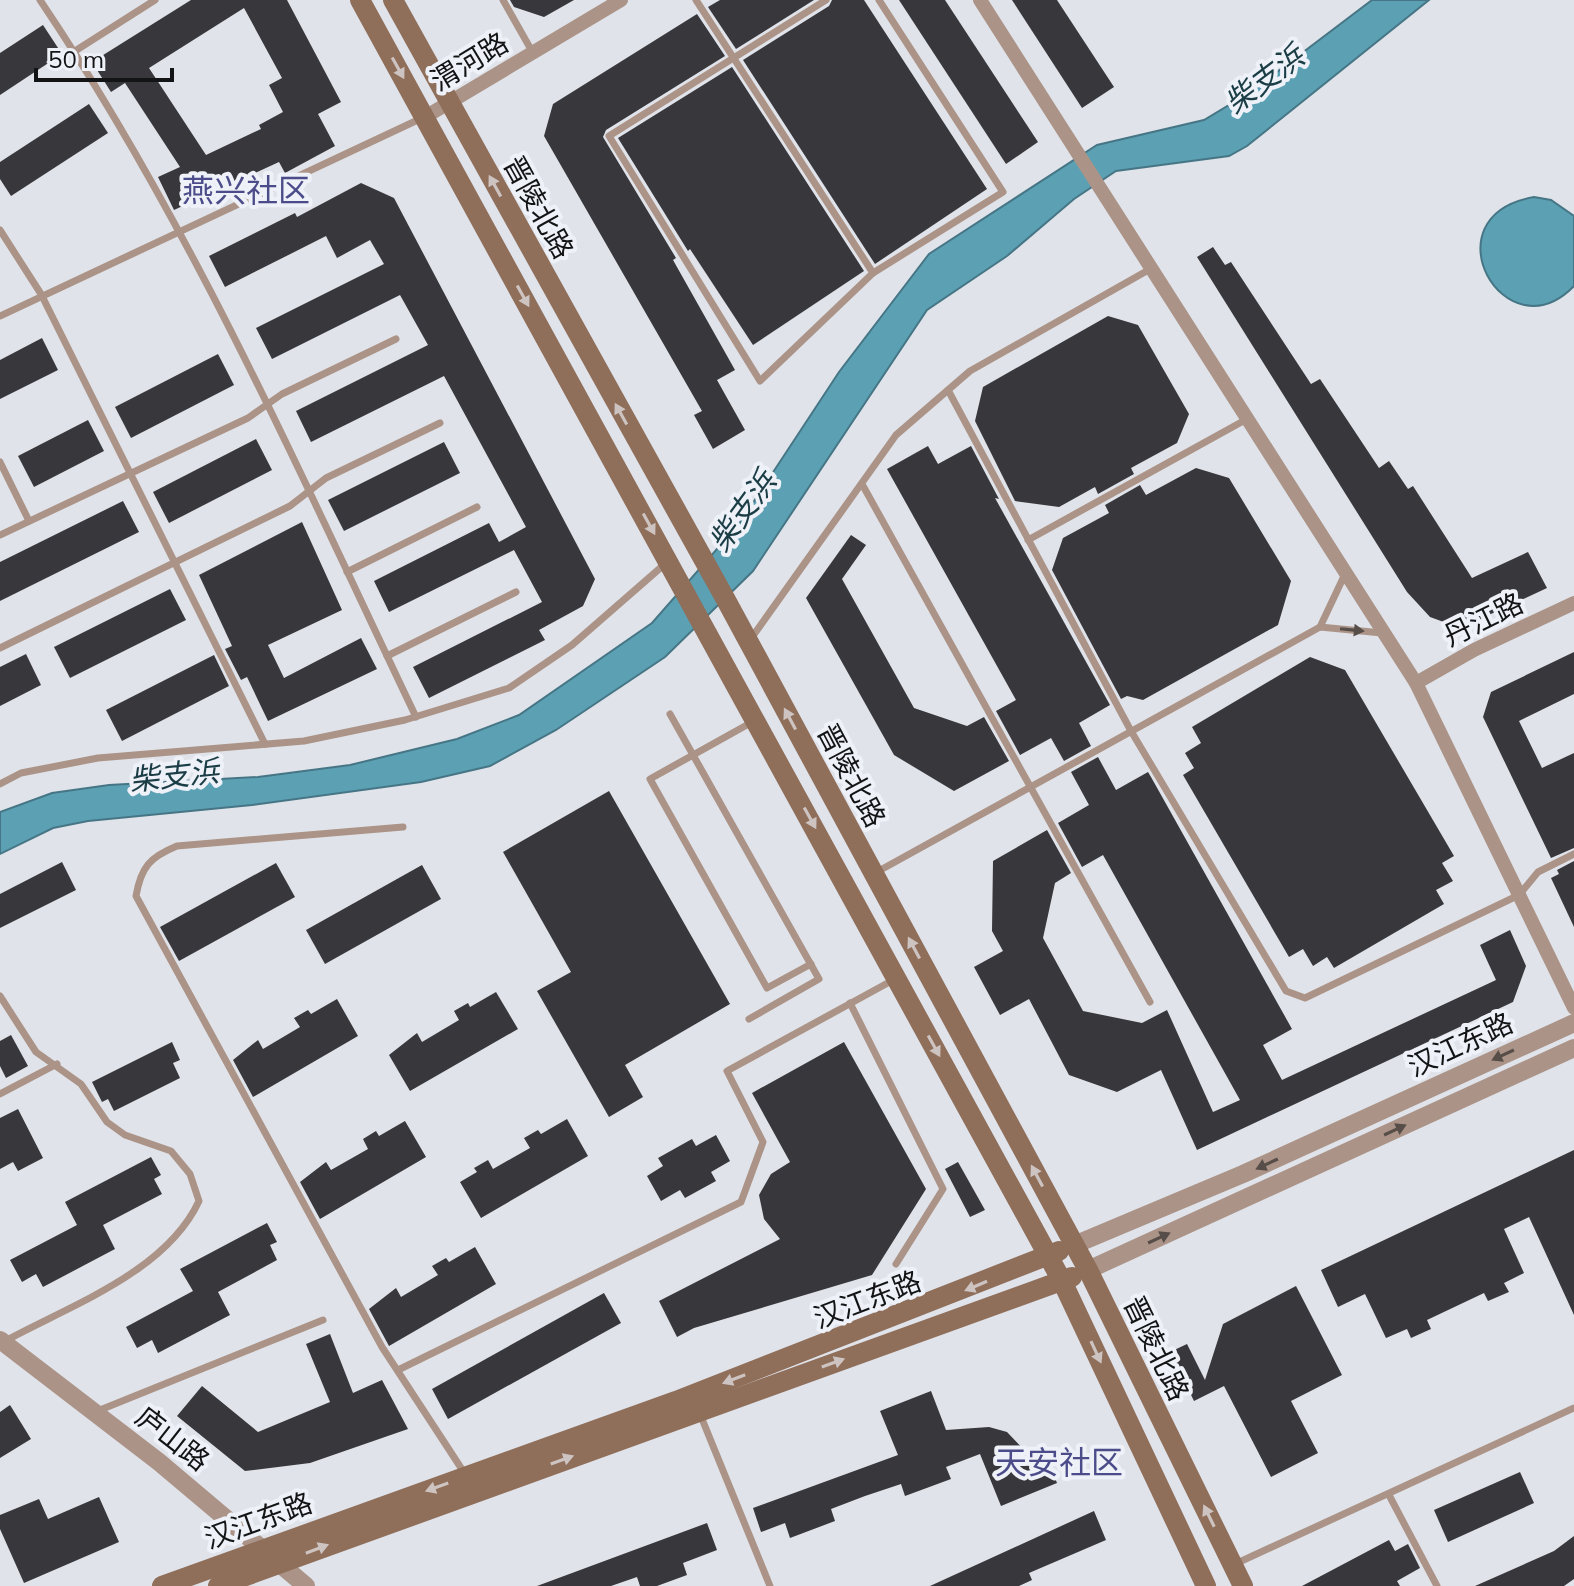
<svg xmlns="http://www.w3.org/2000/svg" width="1574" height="1586" font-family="Mulish,'Noto Sans SC',sans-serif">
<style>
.water{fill:#5ca0b4;stroke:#467685;stroke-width:2}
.building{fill:#37373c;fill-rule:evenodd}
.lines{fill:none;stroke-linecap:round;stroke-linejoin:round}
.service{stroke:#ab9487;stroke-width:7}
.minor{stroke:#ab9487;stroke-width:14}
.tertiary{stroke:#ab9487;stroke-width:18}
.secondary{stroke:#8f6e5a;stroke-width:20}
.oneway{fill:#cdc3c0}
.oneway2{fill:#574e49}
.labels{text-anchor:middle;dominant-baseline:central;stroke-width:8;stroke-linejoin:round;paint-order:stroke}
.street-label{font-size:28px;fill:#131416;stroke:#eef1f7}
.water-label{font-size:30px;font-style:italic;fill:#1b3d46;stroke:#eef1f7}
.quarter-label{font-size:32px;fill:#4b4c89;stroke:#eef1f7}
</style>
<rect width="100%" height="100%" fill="#e0e3ea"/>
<g class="water">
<polygon points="1372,0 1429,0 1247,146 1229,156 1116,171 1074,199 1007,256 927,310 753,571 665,657 556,730 490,766 421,782 252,805 88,821 53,828 0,854 0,812 52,793 109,785 258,777 350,765 457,739 519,715 652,623 739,524 839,372 929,254 1097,145 1204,120 1252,91"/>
<path d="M 1534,197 L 1551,200 L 1574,216 L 1574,286 C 1505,357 1425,216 1534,197 Z"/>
</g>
<g class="building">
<path d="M 191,0 L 287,0 L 341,102 L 318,114 L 335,146 L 285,173 L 279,162 L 174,210 L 158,177 L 180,167 L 125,83 L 111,92 L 92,62 ZM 244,8 L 282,78 L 269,85 L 283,112 L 259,125 L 261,129 L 206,155 L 149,68 Z"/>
<polygon points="510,0 574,0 544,17 514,7"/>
<polygon points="720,0 814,0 736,49 708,7"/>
<polygon points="832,0 864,0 987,189 875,264 743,60 829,6"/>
<polygon points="899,0 945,0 1038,142 1006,164"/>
<polygon points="1012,0 1057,0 1114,87 1082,108"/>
<polygon points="697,14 725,56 606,130 603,137 676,258 673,260 735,370 717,380 745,430 713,449 694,415 702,411 544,136 553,104"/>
<polygon points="43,25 62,54 0,95 0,53"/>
<polygon points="732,67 864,271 753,345 690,249 688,251 618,138"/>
<polygon points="89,104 108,133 11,196 0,179 0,162"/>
<polygon points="361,183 394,198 595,579 583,606 539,630 545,640 429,698 413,667 542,602 514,550 389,612 374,581 489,523 499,542 526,527 444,376 311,442 296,411 428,345 400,295 272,359 256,328 384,264 370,240 337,258 326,236 225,287 209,256 295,213 297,217"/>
<polygon points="1213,247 1225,265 1231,262 1311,384 1320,379 1379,468 1389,461 1408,489 1413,486 1472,578 1528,552 1547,588 1478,620 1452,625 1430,617 1407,592 1197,257"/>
<polygon points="1108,316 1138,325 1189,414 1177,443 1131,468 1134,474 1098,494 1095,487 1059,507 1015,501 975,421 983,387"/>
<polygon points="42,338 58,370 0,399 0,360"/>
<polygon points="218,354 234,385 131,438 115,407"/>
<polygon points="88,420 104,451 34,487 18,456"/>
<polygon points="256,439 272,470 169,523 153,492"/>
<polygon points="444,442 460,473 344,531 328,500"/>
<polygon points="928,446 938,464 971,446 999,499 995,498 1110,705 1079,723 1091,746 1064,761 1051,738 1020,755 996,711 1016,700 887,469"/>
<polygon points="1196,468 1229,478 1291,581 1278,625 1143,700 1127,696 1121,699 1052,570 1063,538 1109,513 1105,505 1140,485 1146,495"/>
<polygon points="123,501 139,532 0,601 0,562"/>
<polygon points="302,522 342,610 268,645 284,678 361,638 377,669 268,721 247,677 241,680 225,649 232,646 199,575"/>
<polygon points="851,535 866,545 842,579 914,708 967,726 984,717 1009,761 954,791 894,755 806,598"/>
<polygon points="170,589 186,620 70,678 54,647"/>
<polygon points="1574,652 1574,694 1519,721 1542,768 1574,753 1574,848 1551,858 1483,717 1491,692"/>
<polygon points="26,654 41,685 0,706 0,667"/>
<polygon points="214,655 229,686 122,741 106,710"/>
<polygon points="1310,657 1345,670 1454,856 1442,863 1453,881 1436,890 1444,904 1334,968 1327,957 1313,966 1303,949 1289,957 1183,775 1194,768 1185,753 1201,743 1192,727"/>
<polygon points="1098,757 1116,790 1148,772 1151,777 1292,1029 1263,1045 1282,1080 1496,980 1480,945 1510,930 1526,966 1513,1002 1197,1150 1161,1070 1117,1092 1069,1075 1029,999 1000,1015 974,967 1003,951 992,931 993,861 1047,830 1071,873 1055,883 1043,938 1083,1011 1142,1023 1167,1010 1213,1112 1240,1100 1103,855 1082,867 1058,823 1089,805 1071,772"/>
<polygon points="609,791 730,1004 625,1065 643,1097 609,1117 537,991 571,972 503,852"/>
<polygon points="1574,861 1574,927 1551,878 1559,874 1557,870"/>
<polygon points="62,862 76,890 0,928 0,894"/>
<polygon points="276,863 295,897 179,961 160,927"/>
<polygon points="422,865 441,899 325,964 306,930"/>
<polygon points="496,992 518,1029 410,1091 389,1055 417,1033 422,1042 459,1020 454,1011 468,1003 470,1007"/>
<polygon points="337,999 358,1036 253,1097 233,1060 258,1040 263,1049 300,1027 294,1018 308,1010 311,1014"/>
<polygon points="11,1035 28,1066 6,1078 0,1066 0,1041"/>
<polygon points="172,1042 180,1060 173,1063 180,1078 114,1111 108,1099 102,1102 92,1082"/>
<polygon points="844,1042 926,1189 872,1275 694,1328 677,1337 659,1301 780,1239 764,1219 759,1195 771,1174 790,1162 752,1093"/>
<polygon points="18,1109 43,1158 18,1171 13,1162 0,1169 0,1118"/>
<polygon points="567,1119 588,1156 481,1218 460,1182 477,1172 474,1168 488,1160 493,1169 530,1148 524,1138 538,1130 541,1134"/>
<polygon points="405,1121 426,1157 320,1219 300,1182 326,1162 331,1170 368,1149 363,1139 376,1131 379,1136"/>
<polygon points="716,1135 730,1161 711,1172 716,1181 685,1198 680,1190 661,1201 647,1176 663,1166 658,1158 692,1139 696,1146"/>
<polygon points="1574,1150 1574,1315 1529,1217 1504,1229 1524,1273 1504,1283 1509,1292 1488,1301 1484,1293 1427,1320 1431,1329 1411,1338 1407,1329 1386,1338 1365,1294 1338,1307 1321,1270"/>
<polygon points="151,1157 161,1175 154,1179 162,1194 103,1225 115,1249 43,1287 36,1274 22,1282 10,1260 77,1225 65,1202"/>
<polygon points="958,1162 985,1210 970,1217 945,1169"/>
<polygon points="267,1223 277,1242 270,1245 277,1260 218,1292 230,1315 158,1353 152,1340 137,1348 126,1327 193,1291 180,1269"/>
<polygon points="475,1247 496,1284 389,1346 369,1309 396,1288 401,1297 438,1275 432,1266 446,1258 449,1262"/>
<polygon points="1296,1286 1342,1375 1291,1401 1318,1453 1271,1477 1224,1386 1194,1401 1170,1352 1187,1344 1205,1380 1223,1324"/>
<polygon points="604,1293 621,1323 448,1419 432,1389"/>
<polygon points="330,1334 353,1393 382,1380 408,1429 310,1463 245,1471 177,1416 202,1386 258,1432 330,1402 306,1344"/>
<polygon points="931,1391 946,1430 989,1427 1007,1432 1031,1457 1044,1451 1057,1483 1001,1506 980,1454 946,1467 951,1479 905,1496 901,1484 865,1496 831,1509 835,1521 790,1538 785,1523 761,1532 753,1508 898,1455 880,1411"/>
<polygon points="10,1405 31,1439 0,1458 0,1412"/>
<polygon points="1520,1472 1534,1503 1448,1542 1434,1510"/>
<polygon points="99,1497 119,1542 24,1583 0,1529 0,1515 39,1499 48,1519"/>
<polygon points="1094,1511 1106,1540 1029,1573 1032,1580 1019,1586 930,1586"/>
<polygon points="707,1523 717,1550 683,1563 687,1575 657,1586 640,1586 637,1577 611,1586 537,1586"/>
<polygon points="1574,1536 1574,1579 1564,1586 1475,1586 1554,1551"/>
<polygon points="1389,1540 1395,1551 1408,1544 1420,1568 1397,1581 1400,1586 1302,1586"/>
</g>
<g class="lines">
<g class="service">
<path d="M 40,0 C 191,224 300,474 416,717"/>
<polyline points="503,0 533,53"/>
<polyline points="696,0 873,273"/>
<polyline points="826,0 609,136 760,381 873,273 1003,192 879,0"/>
<polyline points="75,51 155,0"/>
<polyline points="0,230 41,294 265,744"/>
<polyline points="0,316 422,118"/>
<polyline points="948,390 1131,731 1286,991 1305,998 1519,895 1538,872 1574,854"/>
<polyline points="0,462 29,521"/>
<polyline points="862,484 1150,1002"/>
<polyline points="0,535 248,418 282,394 396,339"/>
<polyline points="1028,540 1247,419"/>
<polyline points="347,572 477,507"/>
<polyline points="1320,627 1345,574"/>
<polyline points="750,640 896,435 970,371 1152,268"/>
<polyline points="0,648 290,506 326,478 440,423"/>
<polyline points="387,656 516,592"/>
<polyline points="670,714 819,979 749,1019"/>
<polyline points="754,721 650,779 767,988 811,964"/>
<polyline points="0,784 21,773 98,758 304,741 405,720 509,688 572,645 666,563"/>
<path d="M 403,827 L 177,846 C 150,857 141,867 136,896 L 382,1347 L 465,1474"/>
<polyline points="875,873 1320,627 1382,633"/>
<path d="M 0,996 L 36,1052 L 81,1084 L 107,1122 L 125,1135 L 171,1151 L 190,1174 L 199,1201 C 166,1272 71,1305 5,1341"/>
<polyline points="850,1003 943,1189 896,1264"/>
<polyline points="0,1094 57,1064"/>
<polyline points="398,1370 741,1202 763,1142 727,1071 895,979"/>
<polyline points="95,1412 323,1320"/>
<polyline points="700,1414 770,1586"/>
<polyline points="1389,1495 1437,1586"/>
<polyline points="1235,1564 1574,1408"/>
</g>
<g class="minor">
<polyline points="980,0 1416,683 1574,1008"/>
<polyline points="425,117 621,0"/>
<polyline points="1416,683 1474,650 1574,603"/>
</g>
<g class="tertiary">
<polyline points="1074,1245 1243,1174 1574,1023"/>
<polyline points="1088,1270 1574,1048"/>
<polyline points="0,1340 159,1462 306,1586"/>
</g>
<g class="secondary">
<polyline points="360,0 1062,1281 1206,1586"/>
<polyline points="393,0 726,600 1088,1270 1243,1586"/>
<polyline points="162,1586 676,1401 1059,1251"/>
<polyline points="218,1586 1072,1277"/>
</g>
</g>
<defs><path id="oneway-solid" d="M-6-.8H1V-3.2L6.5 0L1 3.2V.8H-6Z" transform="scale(2)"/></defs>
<g class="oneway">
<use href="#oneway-solid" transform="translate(398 68) rotate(61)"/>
<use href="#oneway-solid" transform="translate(495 186) rotate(-119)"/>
<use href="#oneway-solid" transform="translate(523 296) rotate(61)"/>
<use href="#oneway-solid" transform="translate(621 414) rotate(-119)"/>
<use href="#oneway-solid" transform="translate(649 524) rotate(61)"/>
<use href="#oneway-solid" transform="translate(790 719) rotate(-118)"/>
<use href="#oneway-solid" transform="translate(810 818) rotate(61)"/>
<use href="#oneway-solid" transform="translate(914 948) rotate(-118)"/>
<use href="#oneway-solid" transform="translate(934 1046) rotate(61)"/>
<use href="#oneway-solid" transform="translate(1037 1176) rotate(-118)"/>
<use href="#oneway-solid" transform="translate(976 1286) rotate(157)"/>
<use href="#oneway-solid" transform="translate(1096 1352) rotate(65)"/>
<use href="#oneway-solid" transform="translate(833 1363) rotate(-20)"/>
<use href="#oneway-solid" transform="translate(734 1379) rotate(159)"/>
<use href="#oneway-solid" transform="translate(562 1460) rotate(-20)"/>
<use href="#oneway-solid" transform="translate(437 1487) rotate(160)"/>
<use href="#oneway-solid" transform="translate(1209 1516) rotate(-116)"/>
<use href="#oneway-solid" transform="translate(317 1549) rotate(-21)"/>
</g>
<g class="oneway2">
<use href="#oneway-solid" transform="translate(1352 630) rotate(6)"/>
<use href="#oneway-solid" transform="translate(1503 1055) rotate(155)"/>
<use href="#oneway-solid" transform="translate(1395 1130) rotate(-25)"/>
<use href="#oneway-solid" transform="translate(1267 1164) rotate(155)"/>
<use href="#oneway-solid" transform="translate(1159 1238) rotate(-25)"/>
</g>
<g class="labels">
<g class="street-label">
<text transform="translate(469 61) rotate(-31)">渭河路</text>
<text transform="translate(539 207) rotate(61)">晋陵北路</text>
<text transform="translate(1483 619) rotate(-26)">丹江路</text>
<text transform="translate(852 775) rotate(62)">晋陵北路</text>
<text transform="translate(1460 1044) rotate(-25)">汉江东路</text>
<text transform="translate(867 1299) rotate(-21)">汉江东路</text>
<text transform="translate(1157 1348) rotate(64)">晋陵北路</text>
<text transform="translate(173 1438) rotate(38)">庐山路</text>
<text transform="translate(258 1520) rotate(-20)">汉江东路</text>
</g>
<g class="water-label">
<text transform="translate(1264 79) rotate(-37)">柴支浜</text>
<text transform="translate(742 511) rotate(-54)">柴支浜</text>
<text transform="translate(174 775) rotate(-6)">柴支浜</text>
</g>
<g class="quarter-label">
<text x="246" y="190">燕兴社区</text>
<text x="1059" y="1462">天安社区</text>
</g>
</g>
<path d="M36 68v12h136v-12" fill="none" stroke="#131416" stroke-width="4"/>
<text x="48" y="68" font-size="24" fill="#131416" stroke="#eef1f7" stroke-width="6" paint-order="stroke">50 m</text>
</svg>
